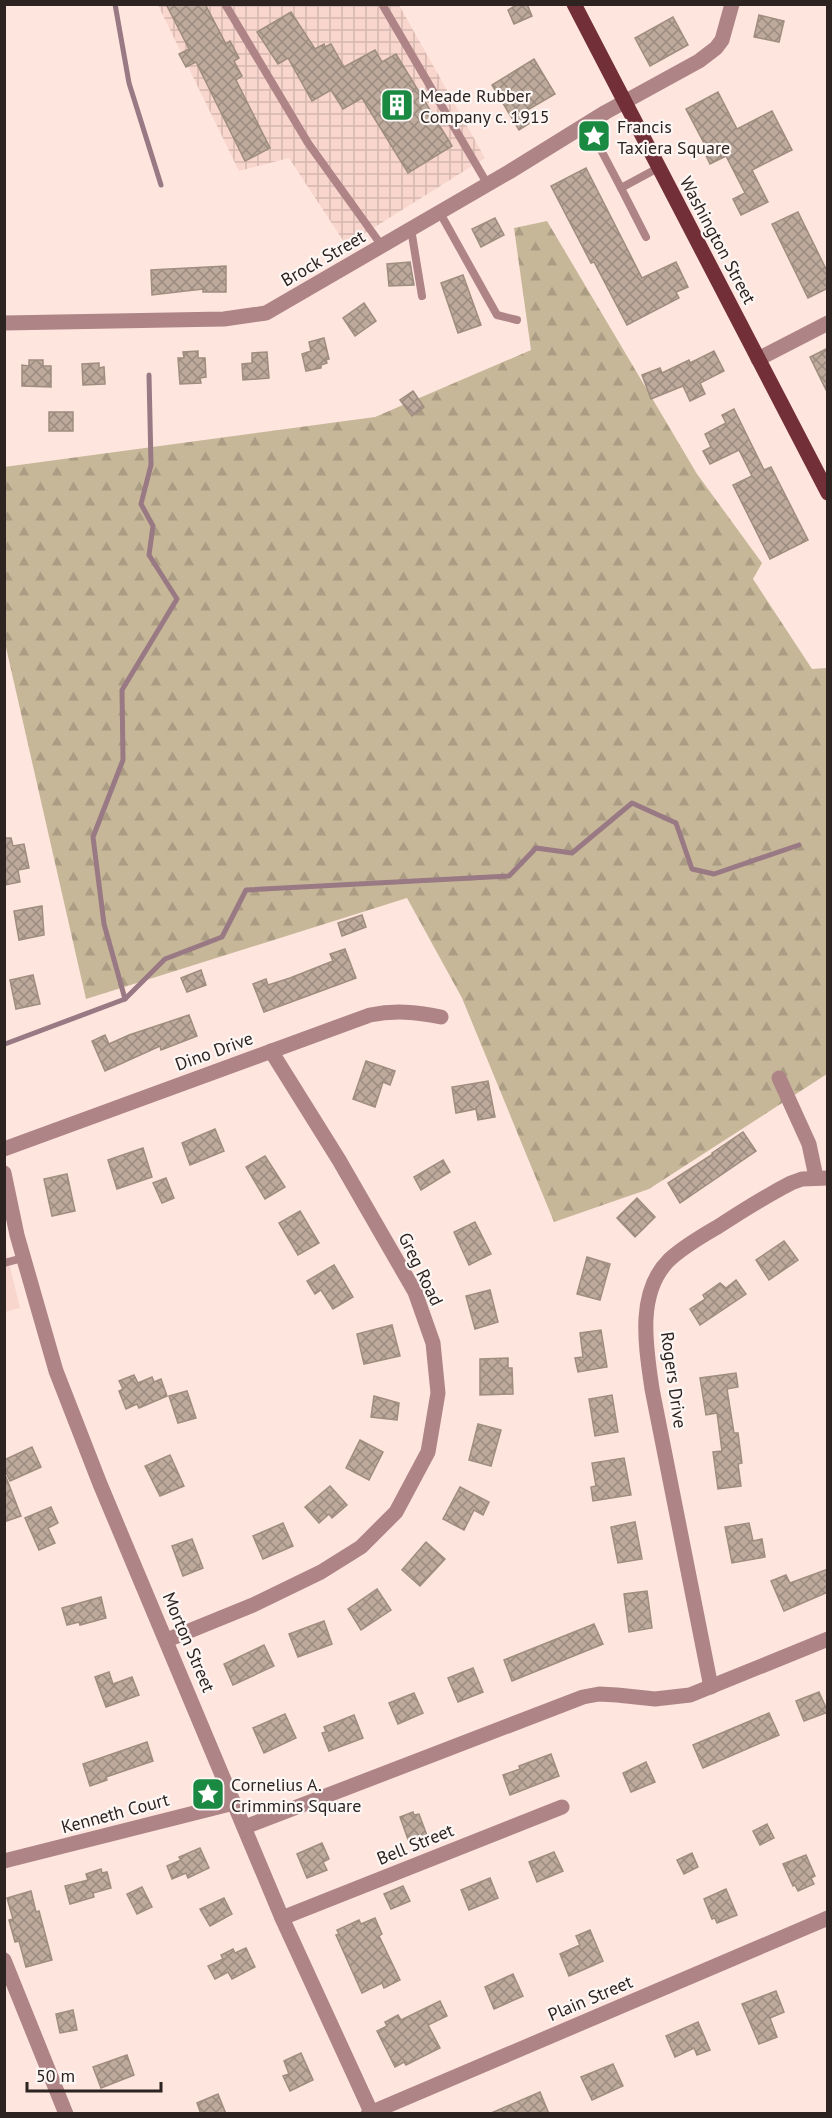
<svg xmlns="http://www.w3.org/2000/svg" width="832" height="2118" font-family="'PT Sans',sans-serif">
<style>
.built{fill:#f8d6cd}
.industrial{fill:url(#industrial-grid)}
.forest{fill:url(#forest-firs)}
.lines{fill:none;stroke-linecap:round;stroke-linejoin:round}
.stream{stroke:#997984;stroke-width:5}
.building{fill:url(#building-cross-hatch);stroke:#9f8d7f;stroke-width:1.5}
.service{stroke:#ae8487;stroke-width:8}
.minor{stroke:#ae8487;stroke-width:15}
.tertiary{stroke:#ae8487;stroke-width:15}
.primary{stroke:#732f38;stroke-width:15}
.labels{text-anchor:middle;dominant-baseline:central;stroke-width:4.5;stroke-linejoin:round;paint-order:stroke}
.poi-label{font-size:18px;fill:#2d2421;stroke:#fcf7f5;text-anchor:start}
.street-label{font-size:18px;fill:#2d2421;stroke:#fcf7f5}
</style>
<defs>
<pattern id="industrial-grid" width="8" height="8" patternUnits="userSpaceOnUse" patternTransform="scale(1.5)"><rect width="8" height="8" fill="#f8d6cd"/><path d="M0 4h8M4 0v8" fill="none" stroke="#d5b8b0"/></pattern>
<pattern id="forest-firs" width="22" height="20" patternUnits="userSpaceOnUse" patternTransform="scale(1.5)"><rect width="22" height="20" fill="#c7b799"/><path d="M5 1l3.5 6h-7zM16 11l3.5 6h-7z" fill="#ab9d84"/></pattern>
<pattern id="building-cross-hatch" width="8" height="8" patternUnits="userSpaceOnUse" patternTransform="scale(1.5)"><rect width="8" height="8" fill="#bdaa9c"/><path d="M0 0l8 8M0 8l8-8" fill="none" stroke="#9a8a7f"/></pattern>
</defs>
<rect width="100%" height="100%" fill="#fee5dd"/>
<polygon class="built" points="4,1242 20,1308 5,1312 4,1312"/>
<polygon class="industrial" points="158,5 399,5 485,158 346,245 289,158 239,171"/>
<polygon class="forest" points="547,221 697,474 762,563 753,579 812,669 827,668 827,1074 649,1189 554,1222 462,998 407,898 86,999 5,643 4,467 375,417 531,350 514,228"/>
<g class="lines">
<g class="stream">
<polyline points="115,4 129,83 161,185"/>
<polyline points="125,999 104,924 93,837 123,760 122,690 177,599 149,555 153,526 141,504 151,465 149,375"/>
<polyline points="5,1044 125,999 165,959 222,937 246,890 509,876 536,848 572,853 632,803 676,823 692,869 714,874 799,845"/>
</g>
</g>
<g class="building">
<polygon points="166,4 205,4 226,44 230,41 239,58 234,61 242,76 236,80 270,148 245,161 196,62 186,67 179,54 189,49"/>
<polygon points="518,4 527,4 532,16 514,24 508,10"/>
<polygon points="291,12 315,49 324,44 325,47 331,44 344,67 375,50 382,62 396,54 452,146 408,173 362,98 343,109 331,90 312,101 288,58 278,64 257,32"/>
<polygon points="759,15 784,21 779,42 754,37"/>
<polygon points="673,17 688,45 650,66 635,38"/>
<polygon points="534,59 555,94 524,112 530,123 519,130 492,85"/>
<polygon points="718,92 737,129 772,111 792,150 752,170 768,202 741,215 733,199 745,193 726,156 710,164 702,147 705,145 686,109"/>
<polygon points="586,168 642,278 676,262 688,287 676,292 679,298 627,325 594,262 591,263 551,186"/>
<polygon points="798,212 828,273 828,288 808,298 772,224"/>
<polygon points="495,218 504,235 481,247 472,229"/>
<polygon points="410,262 414,285 389,286 387,264"/>
<polygon points="226,266 226,292 203,292 203,289 152,295 151,270"/>
<polygon points="463,275 481,325 458,333 441,283"/>
<polygon points="364,303 376,321 355,336 343,318"/>
<polygon points="324,338 329,359 326,360 327,363 321,365 321,368 306,371 302,354 311,351 309,342"/>
<polygon points="828,348 828,394 810,357"/>
<polygon points="198,351 198,358 205,358 206,377 200,378 201,383 180,384 178,358 184,358 183,352"/>
<polygon points="714,351 724,371 700,383 705,394 690,401 683,386 651,399 642,375 660,368 662,373 689,360 690,363"/>
<polygon points="267,352 269,378 243,380 242,364 252,363 252,353"/>
<polygon points="29,360 43,360 43,366 51,366 51,387 22,386 22,365 29,366"/>
<polygon points="99,363 99,368 104,367 105,384 83,385 82,364"/>
<polygon points="413,391 424,407 412,416 400,400"/>
<polygon points="734,409 764,470 771,467 808,540 770,559 733,485 752,476 739,450 710,464 703,451 711,447 705,434 726,423 722,415"/>
<rect x="49" y="412" width="24" height="19"/>
<polygon points="4,838 11,838 13,846 24,844 29,868 18,870 20,882 4,885"/>
<polygon points="42,906 44,935 19,940 14,911"/>
<polygon points="362,915 366,927 342,936 338,923"/>
<polygon points="345,949 356,978 264,1012 253,984 266,979 268,985 290,978 333,961 330,954"/>
<polygon points="201,970 206,985 187,992 181,978"/>
<polygon points="33,975 40,1004 16,1009 10,980"/>
<polygon points="189,1015 197,1036 161,1050 160,1046 105,1071 92,1041 105,1035 109,1044 129,1035"/>
<polygon points="366,1061 395,1071 390,1085 383,1082 375,1107 353,1099"/>
<polygon points="488,1081 495,1117 478,1120 476,1109 456,1113 452,1087"/>
<polygon points="215,1129 224,1151 190,1165 182,1143"/>
<polygon points="743,1132 756,1151 680,1203 668,1183 713,1154 712,1153"/>
<polygon points="143,1148 152,1177 117,1189 108,1160"/>
<polygon points="265,1156 285,1187 265,1199 246,1167"/>
<polygon points="443,1160 450,1172 421,1190 414,1177"/>
<polygon points="67,1174 75,1211 52,1216 44,1179"/>
<polygon points="166,1178 174,1198 162,1203 153,1183"/>
<polygon points="637,1198 655,1217 635,1237 617,1218"/>
<polygon points="300,1211 319,1243 298,1255 279,1223"/>
<polygon points="475,1222 491,1254 469,1265 454,1232"/>
<polygon points="784,1241 798,1260 769,1280 756,1260"/>
<polygon points="587,1257 610,1264 600,1300 577,1294"/>
<polygon points="334,1265 353,1297 333,1309 321,1290 315,1294 307,1281"/>
<polygon points="736,1280 746,1294 700,1325 690,1309 705,1299 703,1295 720,1283 726,1288"/>
<polygon points="490,1290 498,1322 475,1329 466,1296"/>
<polygon points="392,1325 400,1356 364,1364 357,1334"/>
<polygon points="601,1330 607,1367 578,1372 575,1358 583,1357 580,1333"/>
<polygon points="508,1358 508,1368 512,1368 513,1394 480,1395 480,1359"/>
<polygon points="736,1373 738,1387 727,1389 734,1433 738,1433 742,1463 738,1464 741,1486 718,1489 713,1452 722,1451 717,1413 706,1415 700,1378"/>
<polygon points="134,1375 138,1383 152,1377 154,1382 161,1379 167,1396 139,1408 137,1404 126,1409 119,1391 123,1389 119,1381"/>
<polygon points="187,1391 196,1418 178,1423 169,1396"/>
<polygon points="612,1395 618,1432 595,1436 589,1399"/>
<polygon points="374,1396 399,1403 397,1420 371,1417"/>
<polygon points="478,1424 501,1430 491,1466 469,1460"/>
<polygon points="360,1440 383,1452 369,1480 346,1468"/>
<polygon points="32,1447 41,1467 10,1481 4,1468 4,1460"/>
<polygon points="170,1455 184,1486 160,1496 145,1466"/>
<polygon points="624,1458 631,1495 593,1501 591,1487 596,1486 592,1463"/>
<polygon points="6,1477 21,1516 4,1522 4,1478"/>
<polygon points="330,1486 347,1505 332,1518 329,1514 319,1523 305,1507"/>
<polygon points="460,1487 489,1502 483,1515 474,1510 464,1530 443,1519"/>
<polygon points="51,1507 58,1523 48,1528 55,1543 39,1550 25,1518"/>
<polygon points="635,1522 642,1559 618,1563 611,1527"/>
<polygon points="283,1523 293,1546 263,1559 253,1536"/>
<polygon points="749,1523 753,1541 762,1539 765,1557 732,1563 725,1527"/>
<polygon points="192,1539 203,1568 183,1576 172,1546"/>
<polygon points="426,1542 445,1559 420,1586 402,1570"/>
<polygon points="828,1569 828,1592 784,1611 771,1581 786,1575 790,1583"/>
<polygon points="377,1589 391,1610 361,1630 348,1609"/>
<polygon points="647,1591 652,1628 629,1632 624,1594"/>
<polygon points="101,1597 106,1618 80,1625 79,1622 67,1625 62,1608"/>
<polygon points="324,1621 332,1644 298,1657 289,1634"/>
<polygon points="594,1624 603,1644 512,1681 504,1660"/>
<polygon points="264,1645 274,1666 233,1685 224,1664"/>
<polygon points="473,1668 483,1692 458,1702 448,1678"/>
<polygon points="109,1672 113,1684 132,1677 139,1695 106,1707 95,1677"/>
<polygon points="819,1692 828,1712 804,1721 796,1701"/>
<polygon points="414,1693 423,1713 398,1724 389,1703"/>
<polygon points="769,1713 779,1735 703,1768 693,1745"/>
<polygon points="285,1714 296,1738 264,1753 253,1728"/>
<polygon points="354,1715 363,1738 329,1751 322,1733 326,1732 324,1727"/>
<polygon points="147,1742 153,1761 106,1777 107,1780 90,1786 83,1764"/>
<polygon points="551,1754 559,1776 510,1795 503,1775 520,1769 519,1766"/>
<polygon points="646,1762 655,1782 631,1792 623,1773"/>
<polygon points="413,1812 414,1815 419,1814 428,1838 410,1845 400,1817"/>
<polygon points="767,1824 774,1838 760,1845 753,1831"/>
<polygon points="322,1843 329,1859 323,1862 327,1870 307,1878 297,1854"/>
<polygon points="200,1848 209,1868 188,1878 186,1873 172,1879 167,1866 181,1860 179,1857"/>
<polygon points="554,1852 563,1871 537,1882 529,1862"/>
<polygon points="692,1853 698,1867 684,1874 677,1860"/>
<polygon points="806,1855 815,1876 811,1878 814,1884 798,1891 795,1885 793,1886 783,1864"/>
<polygon points="101,1869 102,1873 107,1872 111,1888 93,1893 94,1897 70,1904 65,1886 88,1880 86,1874"/>
<polygon points="490,1878 498,1898 469,1910 461,1890"/>
<polygon points="403,1886 410,1901 391,1909 384,1894"/>
<polygon points="142,1887 152,1907 137,1914 127,1894"/>
<polygon points="726,1889 737,1915 717,1923 715,1918 712,1919 704,1899"/>
<polygon points="31,1891 36,1912 39,1911 52,1960 26,1967 19,1941 15,1942 9,1920 13,1919 7,1898"/>
<polygon points="224,1898 232,1914 210,1926 200,1909"/>
<polygon points="375,1918 382,1934 379,1936 400,1980 384,1988 382,1983 362,1993 336,1935 339,1934 337,1930 359,1920 361,1924"/>
<polygon points="590,1930 603,1961 569,1976 560,1954 580,1945 576,1936"/>
<polygon points="246,1948 255,1967 232,1979 228,1972 215,1979 208,1966 223,1959 221,1955 233,1949 235,1953"/>
<polygon points="513,1974 523,1996 494,2009 485,1987"/>
<polygon points="776,1991 784,2012 770,2018 777,2037 759,2044 742,2004"/>
<polygon points="440,2001 447,2016 428,2025 440,2048 406,2065 404,2062 395,2067 377,2031 387,2026 385,2022 398,2015 401,2020"/>
<polygon points="73,2010 77,2030 60,2033 56,2014"/>
<polygon points="698,2022 710,2050 697,2055 694,2048 675,2057 666,2036"/>
<polygon points="301,2053 313,2080 290,2091 283,2076 289,2074 284,2061"/>
<polygon points="127,2055 134,2075 101,2088 93,2067"/>
<polygon points="613,2064 623,2086 592,2100 581,2077"/>
<polygon points="540,2092 549,2114 489,2114"/>
<polygon points="218,2094 226,2114 201,2114 197,2103"/>
</g>
<g class="lines">
<g class="service">
<polyline points="225,4 308,143 382,246"/>
<polyline points="382,4 488,185"/>
<polyline points="601,150 621,188 658,168"/>
<polyline points="621,188 646,237"/>
<polyline points="440,213 497,315 517,320"/>
<polyline points="411,229 422,296"/>
<polyline points="4,1263 23,1258"/>
</g>
<g class="minor">
<polyline points="4,323 224,319 266,313 509,172 606,112 699,61 716,48 722,40 732,4"/>
<polyline points="758,359 828,323"/>
<polyline points="779,1078 809,1144 816,1177"/>
<path d="M 4,1149 L 370,1015 C 395,1010 416,1012 441,1017"/>
<polyline points="167,1640 253,1605 321,1572 361,1547 396,1512 428,1452 438,1393 433,1343 415,1292 339,1160 271,1051"/>
<path d="M 711,1687 L 652,1389 C 646,1347 636,1293 669,1260 C 684,1246 702,1236 719,1226 C 742,1211 766,1196 791,1183 L 802,1179 L 828,1178"/>
<polyline points="245,1827 583,1697 599,1694 617,1695 655,1699 690,1695 828,1639"/>
<polyline points="4,1861 234,1803"/>
<polyline points="282,1918 562,1807"/>
<polyline points="4,1960 66,2114"/>
</g>
<g class="tertiary">
<polyline points="4,1173 17,1235 56,1371 100,1484 282,1918 372,2114"/>
<polyline points="368,2114 828,1918"/>
</g>
<polyline class="primary" points="574,4 828,493"/>
</g>
<defs>
<symbol id="building-square" viewBox="-11 -11 22 22"><rect x="-9" y="-9" width="18" height="18" rx="4" fill="#1a8a42" stroke="#fcf7f5"/><path d="M-4-6H4V6H1V3H-1V6H-4ZM-2.5-4.3h1.7v1.8h-1.7ZM.8-4.3h1.7v1.8H.8ZM-2.5-1h1.7V.8h-1.7ZM.8-1h1.7V.8H.8Z" fill="#fff"/></symbol>
<symbol id="sight-square" viewBox="-11 -11 22 22"><rect x="-9" y="-9" width="18" height="18" rx="4" fill="#1a8a42" stroke="#fcf7f5"/><path d="M0-6L1.8-2.2L6-1.7L2.9 1.2L3.7 5.4L0 3.3L-3.7 5.4L-2.9 1.2L-6-1.7L-1.8-2.2Z" fill="#fff"/></symbol>
</defs>
<g fill-rule="evenodd">
<use href="#building-square" x="378" y="86" width="38" height="38"/>
<use href="#sight-square" x="575" y="117" width="38" height="38"/>
<use href="#sight-square" x="189" y="1775" width="38" height="38"/>
</g>
<g class="labels">
<g class="poi-label">
<text x="420" y="95">Meade Rubber<tspan x="420" dy="21">Company c. 1915</tspan></text>
<text x="617" y="126">Francis<tspan x="617" dy="21">Taxiera Square</tspan></text>
<text x="231" y="1784">Cornelius A.<tspan x="231" dy="21">Crimmins Square</tspan></text>
</g>
<g class="street-label">
<text transform="translate(718 240) rotate(62)">Washington Street</text>
<text transform="translate(323 258) rotate(-30)">Brock Street</text>
<text transform="translate(214 1051) rotate(-20)">Dino Drive</text>
<text transform="translate(421 1269) rotate(64)">Greg Road</text>
<text transform="translate(674 1380) rotate(82)">Rogers Drive</text>
<text transform="translate(189 1642) rotate(67)">Morton Street</text>
<text transform="translate(115 1813) rotate(-15)">Kenneth Court</text>
<text transform="translate(415 1844) rotate(-22)">Bell Street</text>
<text transform="translate(590 1998) rotate(-23)">Plain Street</text>
</g>
</g>
<rect width="832" height="2118" fill="none" stroke="#2d2421" stroke-width="12"/>
<path d="M27 2082v9h134v-9" fill="none" stroke="#2d2421" stroke-width="3"/>
<text x="36" y="2082" font-size="18" fill="#2d2421" stroke="#fcf7f5" stroke-width="4.5" paint-order="stroke">50 m</text>
</svg>
